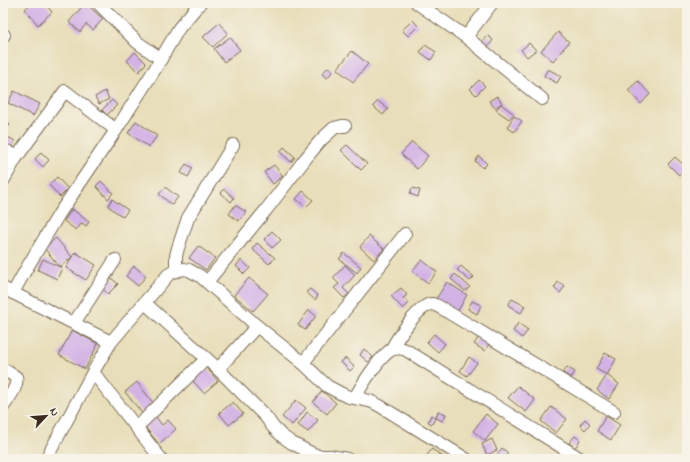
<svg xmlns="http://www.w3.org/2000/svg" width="690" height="462" font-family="'Indie Flower',sans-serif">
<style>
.building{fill:#d3b2e6}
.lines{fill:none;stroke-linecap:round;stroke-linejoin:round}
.minor-casing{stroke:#786954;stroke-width:14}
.minor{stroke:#fff;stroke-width:12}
</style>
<rect width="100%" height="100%" fill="#f7f3e8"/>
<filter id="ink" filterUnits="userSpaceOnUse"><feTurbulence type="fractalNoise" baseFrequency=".025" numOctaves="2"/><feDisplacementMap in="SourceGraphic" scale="8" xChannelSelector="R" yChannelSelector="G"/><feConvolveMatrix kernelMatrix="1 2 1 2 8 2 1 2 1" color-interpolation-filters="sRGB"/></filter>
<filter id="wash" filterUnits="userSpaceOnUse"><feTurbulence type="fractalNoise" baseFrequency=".012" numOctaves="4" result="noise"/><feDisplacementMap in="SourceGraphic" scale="16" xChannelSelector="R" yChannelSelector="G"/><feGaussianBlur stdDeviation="0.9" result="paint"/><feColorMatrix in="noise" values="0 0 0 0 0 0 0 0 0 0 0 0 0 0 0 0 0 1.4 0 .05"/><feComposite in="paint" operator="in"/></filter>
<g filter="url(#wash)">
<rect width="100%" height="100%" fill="#e8deb9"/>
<g id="blocks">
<g class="building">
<polygon points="32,3 44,3 52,12 38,25 25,9"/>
<polygon points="85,3 103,19 93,30 86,24 80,32 69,22"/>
<polygon points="413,20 418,26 408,36 402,30"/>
<polygon points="219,23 228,33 213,47 203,37"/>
<polygon points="558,32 569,42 553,61 541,51"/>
<polygon points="487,35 493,40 488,47 482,42"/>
<polygon points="230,37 240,50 224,62 214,49"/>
<polygon points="529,43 536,50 527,57 521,50"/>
<polygon points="425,45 436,52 431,60 420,52"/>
<polygon points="352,51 368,64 353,82 337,69"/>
<polygon points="135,52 146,63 139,72 127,61"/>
<polygon points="328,67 333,71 327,78 322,74"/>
<polygon points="548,69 561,76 557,83 544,76"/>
<polygon points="479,80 485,86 476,95 470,89"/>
<polygon points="638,81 650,94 641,104 628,90"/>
<polygon points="14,91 40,104 33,116 8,103"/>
<polygon points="105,91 109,99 99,104 95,97"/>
<polygon points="497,96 502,103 495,108 489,101"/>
<polygon points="112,100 117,105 107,115 102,110"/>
<polygon points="378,101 388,109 383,115 373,106"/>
<polygon points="501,104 514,114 509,119 496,110"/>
<polygon points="3,116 10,125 3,131"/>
<polygon points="514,116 522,121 514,132 507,127"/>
<polygon points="136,121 157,136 149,147 128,133"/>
<polygon points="4,135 15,141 12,147 3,142"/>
<polygon points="412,142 428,156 417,169 401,154"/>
<polygon points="347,145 367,164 361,170 341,150"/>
<polygon points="284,147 295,157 291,162 280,152"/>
<polygon points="41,152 49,160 43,167 35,159"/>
<polygon points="479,156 487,164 483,168 475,161"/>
<polygon points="675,157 686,167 679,175 668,164"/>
<polygon points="186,164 193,168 188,177 181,173"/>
<polygon points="274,165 283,176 273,184 264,172"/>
<polygon points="57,177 68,189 60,197 49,185"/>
<polygon points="101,181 113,193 108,199 96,186"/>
<polygon points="165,187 178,197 172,205 159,194"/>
<polygon points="412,188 420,190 418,197 410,194"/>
<polygon points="224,189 234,198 231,202 221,193"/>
<polygon points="303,191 313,200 306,207 296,199"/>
<polygon points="112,199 128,210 123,217 108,206"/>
<polygon points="235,205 246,212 239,221 229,214"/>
<polygon points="72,209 89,222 86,226 82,223 76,230 64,221"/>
<polygon points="272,231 281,240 272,248 264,239"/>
<polygon points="369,236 384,249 374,260 360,247"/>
<polygon points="56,238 72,257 75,252 96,265 86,280 66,268 72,257 60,267 44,248"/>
<polygon points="257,243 275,258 269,264 252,249"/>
<polygon points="198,246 215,258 206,270 189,258"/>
<polygon points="344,253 361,267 357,273 339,259"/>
<polygon points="43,259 62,268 57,279 38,270"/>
<polygon points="241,260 250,268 244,274 236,266"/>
<polygon points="422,260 437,272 428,283 412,271"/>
<polygon points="345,265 355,275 343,288 349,294 344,298 334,288 339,284 333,278"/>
<polygon points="134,266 146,276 138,286 126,276"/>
<polygon points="461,266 474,277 470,281 457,270"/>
<polygon points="455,274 470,287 465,291 451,279"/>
<polygon points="110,277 118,284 108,294 100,286"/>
<polygon points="249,278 268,294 253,311 234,295"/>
<polygon points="447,282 467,295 457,312 436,299"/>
<polygon points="558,282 565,286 560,293 554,288"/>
<polygon points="401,288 407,295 403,298 409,303 403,309 391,296"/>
<polygon points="310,289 318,296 315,300 306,292"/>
<polygon points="512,299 525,306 521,313 508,305"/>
<polygon points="472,301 481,305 477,314 468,309"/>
<polygon points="309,310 316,316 305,330 298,325"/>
<polygon points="518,323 528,330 522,338 513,331"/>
<polygon points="72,330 98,344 85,369 59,355"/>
<polygon points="434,334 445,344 438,352 427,342"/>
<polygon points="479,337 489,344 485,351 474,344"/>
<polygon points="364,349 373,357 368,362 360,355"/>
<polygon points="605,353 616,359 607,375 596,369"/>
<polygon points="469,357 477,363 467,376 460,371"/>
<polygon points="346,358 354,367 350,371 341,362"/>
<polygon points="206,367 218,381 204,393 192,380"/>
<polygon points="567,367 575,372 571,378 563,373"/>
<polygon points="607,375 619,384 609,399 597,390"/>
<polygon points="137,382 154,404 142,413 125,392"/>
<polygon points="518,386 535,400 526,412 508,398"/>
<polygon points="322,391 336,403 327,414 313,402"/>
<polygon points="296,400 306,408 292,425 282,417"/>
<polygon points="233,402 243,414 229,425 219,413"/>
<polygon points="551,407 567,419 556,433 541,421"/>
<polygon points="438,411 446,414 443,421 436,418"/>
<polygon points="307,412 318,420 308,432 298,425"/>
<polygon points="486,414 498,424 485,441 473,431"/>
<polygon points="431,415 436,417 432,424 428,422"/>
<polygon points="606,416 620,425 611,440 597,431"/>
<polygon points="156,417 162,425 168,420 176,429 159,444 145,427"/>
<polygon points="585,419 590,424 585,430 580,425"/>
<polygon points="575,436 580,440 575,448 569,443"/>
<polygon points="492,439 497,450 487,455 482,444"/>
<polygon points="502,448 508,453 503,459 494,459"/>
<polygon points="432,449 446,459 424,459"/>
</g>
</g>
</g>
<g filter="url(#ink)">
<use href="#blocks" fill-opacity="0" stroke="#786954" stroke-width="1"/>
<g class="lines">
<defs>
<g id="minor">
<polyline points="98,3 137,42 161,59"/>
<polyline points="417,3 466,37 542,99"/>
<polyline points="3,36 4,35"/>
<polyline points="466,37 492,3"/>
<polyline points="3,149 12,154 16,158"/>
<polyline points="3,181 16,158 65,91 116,130"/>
<polyline points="176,271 176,256 178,248 188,218 233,145"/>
<polyline points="207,282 266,210 306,158 321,140 334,128 342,126 345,126"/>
<polyline points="3,288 111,342"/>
<polyline points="13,293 25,271 59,214 116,130 155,69 179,28 200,3"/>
<polyline points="145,303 218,369 266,417 273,427 282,436 292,443 309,452 318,456 330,456 347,459"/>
<polyline points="74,323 115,260"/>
<path d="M 391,350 C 396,340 420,303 432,304 C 438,305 446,311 451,314 L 614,412"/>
<polyline points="303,363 405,234"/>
<path d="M 3,369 L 16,377 C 19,386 8,399 3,407"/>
<polyline points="218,369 257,326"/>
<polyline points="93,372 161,459"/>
<path d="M 355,398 C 361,386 381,354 393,349 C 398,348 402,348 406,350 L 581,459"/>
<polyline points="137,427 206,359"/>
<polyline points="46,459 93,372 111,342 168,275 173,272 184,269 189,270 200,276 257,326 303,363 327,386 342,394 349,397 370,401 380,406 466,459"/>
</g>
</defs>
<use href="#minor" class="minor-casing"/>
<use href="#minor" class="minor"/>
</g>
</g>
<rect width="690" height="462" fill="none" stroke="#f7f3e8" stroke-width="16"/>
<g transform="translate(46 416) rotate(64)" stroke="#f7f3e8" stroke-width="3" paint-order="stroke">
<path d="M0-3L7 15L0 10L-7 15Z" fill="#3b2a1e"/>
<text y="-6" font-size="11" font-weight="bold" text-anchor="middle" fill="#3b2a1e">N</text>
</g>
</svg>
